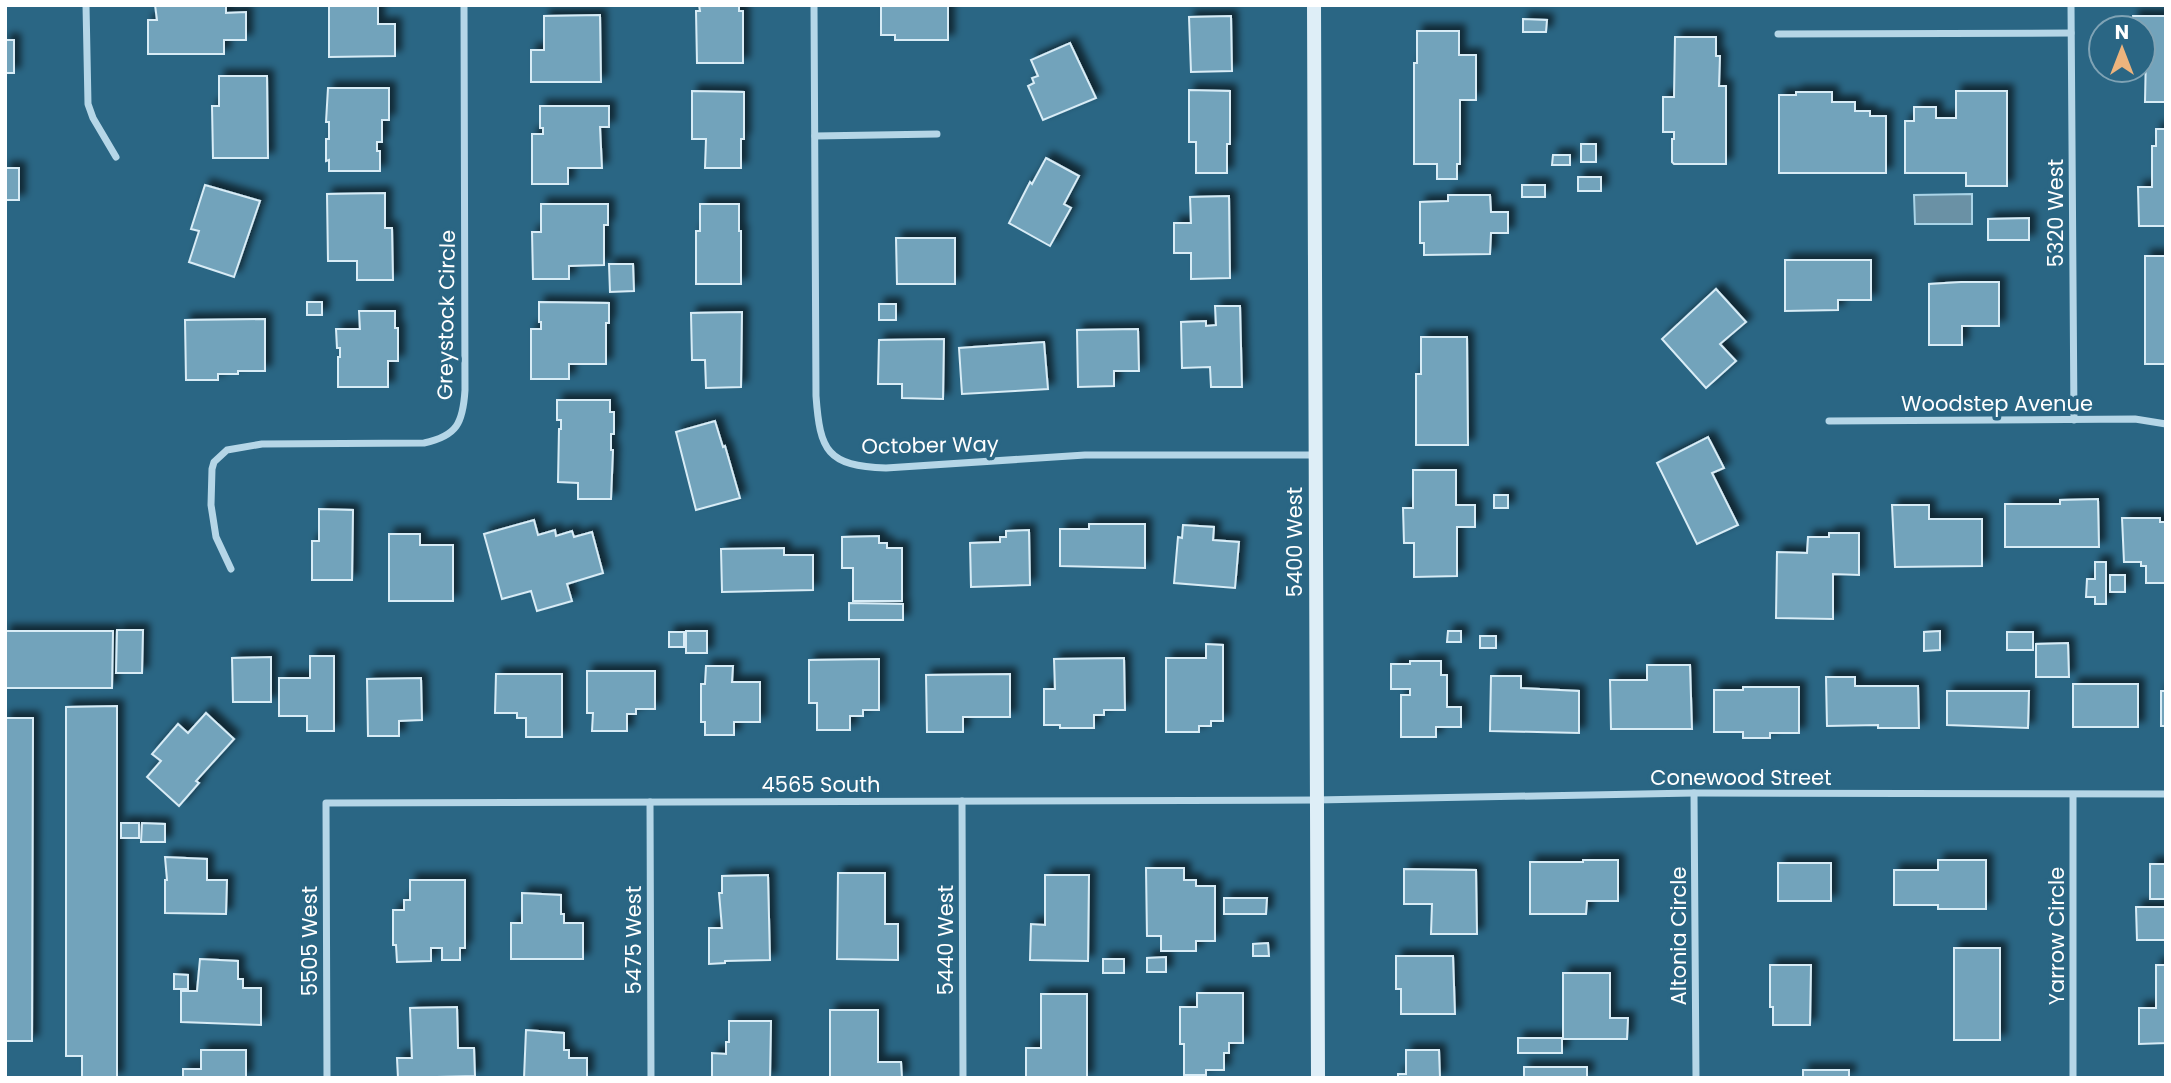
<svg xmlns="http://www.w3.org/2000/svg" width="2171" height="1083" font-family="Poppins,sans-serif">
<style>
.water{fill:#6a91a5;stroke:#aad4e7;stroke-width:2}
.building{fill:#72a3bb;stroke:#d8ecf6;stroke-width:2;filter:url(#shadow)}
.lines{fill:none;stroke-linecap:round;stroke-linejoin:round}
.street{stroke:#b5d6e7;stroke-width:7}
.secondary{stroke:#deeef7;stroke-width:14}
.labels{text-anchor:middle;dominant-baseline:central;stroke-width:7;stroke-linejoin:round;paint-order:stroke}
.street-label{font-size:21px;fill:#fff;stroke:#2a6684}
</style>
<defs>
<filter id="shadow"><feDropShadow dx="6" dy="-6" stdDeviation="3.5" flood-color="#0009"/></filter>
</defs>
<rect width="100%" height="100%" fill="#2a6684"/>
<polygon class="water" points="1972,194 1972,224 1915,224 1914,195"/>
<g class="building">
<polygon points="155,5 226,5 226,13 246,12 246,40 224,40 224,54 148,54 148,20 157,20"/>
<polygon points="329,5 378,5 378,24 395,24 395,56 329,57"/>
<polygon points="699,5 739,5 739,11 743,11 743,63 697,63 696,11 700,11"/>
<polygon points="948,5 948,40 895,40 895,35 881,35 881,6"/>
<polygon points="600,15 601,82 531,82 531,50 544,50 544,16"/>
<polygon points="1231,16 1232,71 1191,72 1189,17"/>
<polygon points="2133,16 2166,16 2166,102 2145,102 2146,52 2143,52 2143,28 2133,28"/>
<polygon points="1523,19 1547,20 1546,32 1523,32"/>
<polygon points="1417,31 1459,31 1459,55 1476,55 1476,100 1460,100 1460,164 1457,164 1457,179 1437,179 1437,164 1414,164 1414,63 1417,63"/>
<polygon points="1675,37 1716,37 1716,56 1720,56 1719,86 1726,86 1726,164 1674,164 1672,162 1672,139 1674,139 1674,132 1663,132 1663,97 1674,97"/>
<rect x="5" y="40" width="9" height="33"/>
<polygon points="1070,43 1096,98 1043,120 1028,86 1034,83 1032,78 1038,76 1031,60"/>
<polygon points="219,76 267,76 268,158 213,158 212,106 219,106"/>
<polygon points="328,88 389,88 389,120 382,120 382,142 377,142 377,151 380,151 380,171 329,171 329,160 326,161 326,139 329,139 329,122 326,122"/>
<polygon points="1189,90 1230,91 1230,144 1227,144 1227,173 1196,173 1196,142 1189,142"/>
<polygon points="692,91 744,92 744,139 741,139 741,168 705,168 706,139 692,139"/>
<polygon points="1956,91 2007,91 2007,186 1966,186 1966,173 1905,173 1905,121 1914,121 1914,107 1936,107 1936,118 1956,118"/>
<polygon points="1796,92 1832,92 1832,102 1855,102 1855,111 1870,111 1870,116 1886,116 1886,173 1779,173 1779,95 1796,95"/>
<polygon points="540,106 609,106 609,127 600,127 602,168 568,168 568,184 532,184 532,134 543,134 543,128 540,128"/>
<polygon points="2156,129 2166,129 2166,226 2139,226 2138,187 2152,187 2152,146 2156,146"/>
<rect x="1581" y="144" width="15" height="18"/>
<polygon points="1553,155 1570,155 1570,165 1552,165"/>
<polygon points="1046,158 1079,176 1064,204 1071,208 1050,246 1009,223 1030,182 1032,184"/>
<rect x="5" y="168" width="14" height="32"/>
<rect x="1578" y="177" width="23" height="14"/>
<polygon points="205,185 260,201 234,277 189,262 199,231 191,229"/>
<rect x="1522" y="185" width="23" height="12"/>
<polygon points="385,193 385,228 392,228 393,280 357,280 357,261 328,261 327,194"/>
<polygon points="1448,195 1490,195 1491,212 1508,212 1508,233 1491,233 1490,254 1424,255 1424,243 1420,243 1420,202 1448,201"/>
<polygon points="1229,196 1230,278 1191,279 1191,253 1174,253 1174,223 1191,223 1190,197"/>
<polygon points="541,204 608,204 608,225 604,225 604,265 569,266 569,279 533,279 532,232 541,232"/>
<polygon points="700,204 739,204 739,231 741,231 741,284 696,284 696,231 700,231"/>
<polygon points="2029,218 2029,240 1988,240 1988,219"/>
<polygon points="896,238 955,238 955,284 897,284"/>
<rect x="2145" y="256" width="21" height="108"/>
<polygon points="1785,260 1871,260 1871,300 1838,300 1838,310 1785,311"/>
<polygon points="609,264 633,264 634,291 610,292"/>
<polygon points="1961,282 1999,282 1999,326 1962,326 1962,345 1929,345 1929,284"/>
<polygon points="1716,289 1746,322 1720,344 1736,361 1706,388 1662,339"/>
<rect x="307" y="302" width="15" height="13"/>
<polygon points="539,302 609,303 609,323 606,323 606,364 569,364 569,379 531,379 531,329 541,329 541,322 539,322"/>
<rect x="879" y="304" width="17" height="16"/>
<polygon points="1215,306 1240,306 1242,387 1211,387 1210,367 1182,368 1181,322 1206,321 1206,326 1216,325"/>
<polygon points="359,311 395,311 395,328 398,328 398,361 388,361 388,387 338,387 338,357 340,357 340,348 337,348 336,329 360,329"/>
<polygon points="742,312 741,387 706,388 705,360 692,360 691,313"/>
<polygon points="265,319 265,371 238,371 238,374 218,374 218,380 186,380 185,320"/>
<polygon points="1138,329 1139,371 1114,371 1114,386 1078,387 1077,330"/>
<polygon points="1421,337 1467,337 1468,445 1416,445 1416,374 1421,374"/>
<polygon points="944,339 943,399 902,398 902,384 878,384 879,340"/>
<polygon points="1044,342 1048,389 962,394 959,348"/>
<polygon points="557,400 610,400 610,412 614,412 614,434 611,434 611,450 613,450 611,499 578,499 578,483 558,482 559,429 561,429 561,420 557,420"/>
<polygon points="715,421 723,447 725,446 740,498 696,510 676,432"/>
<polygon points="1708,437 1724,468 1712,473 1738,525 1697,544 1657,463"/>
<polygon points="1413,470 1456,470 1456,505 1475,505 1475,527 1457,527 1457,576 1414,577 1414,543 1404,543 1403,508 1413,508"/>
<rect x="1494" y="495" width="14" height="13"/>
<polygon points="2098,499 2099,547 2005,547 2005,504 2060,504 2060,500"/>
<polygon points="1892,505 1929,505 1929,519 1982,519 1982,566 1895,567"/>
<polygon points="319,509 353,510 352,580 312,580 312,541 319,541"/>
<polygon points="2122,518 2160,518 2160,522 2166,522 2166,583 2146,583 2146,566 2141,566 2141,562 2124,562"/>
<polygon points="534,520 538,535 555,530 556,536 572,531 574,537 592,532 603,573 567,584 572,601 537,611 531,591 502,599 484,534"/>
<polygon points="1089,524 1145,524 1145,568 1060,566 1060,529 1089,529"/>
<polygon points="1183,525 1214,527 1213,540 1239,542 1235,588 1174,583 1178,537 1182,538"/>
<polygon points="1029,530 1030,585 971,587 970,543 1000,542 1000,537 1006,537 1006,531"/>
<polygon points="1829,533 1859,533 1859,575 1833,574 1833,619 1776,618 1777,552 1807,553 1808,537 1829,537"/>
<polygon points="389,534 420,534 420,545 453,545 453,601 389,601"/>
<polygon points="879,536 879,543 887,543 887,548 902,548 902,601 853,601 853,568 842,568 842,537"/>
<polygon points="784,548 784,555 813,555 813,590 722,592 721,549"/>
<polygon points="2095,562 2106,562 2106,604 2095,604 2095,597 2086,597 2087,579 2095,579"/>
<rect x="2110" y="575" width="15" height="17"/>
<polygon points="849,603 903,604 903,620 849,620"/>
<polygon points="117,630 143,630 142,673 116,673"/>
<polygon points="5,631 113,631 112,688 5,688"/>
<rect x="686" y="631" width="21" height="22"/>
<polygon points="1448,631 1461,631 1461,642 1447,642"/>
<polygon points="1940,631 1940,650 1924,651 1924,632"/>
<rect x="669" y="632" width="15" height="15"/>
<rect x="2007" y="632" width="26" height="18"/>
<rect x="1480" y="636" width="16" height="12"/>
<polygon points="2068,643 2069,677 2036,677 2036,644"/>
<polygon points="1206,644 1223,645 1223,721 1211,721 1211,726 1199,726 1199,732 1166,732 1166,658 1206,658"/>
<polygon points="310,656 334,656 334,731 307,731 307,716 279,716 279,678 310,678"/>
<polygon points="271,657 271,702 233,702 232,658"/>
<polygon points="1124,658 1125,710 1104,710 1104,715 1094,715 1094,728 1060,728 1060,725 1044,725 1044,689 1055,689 1054,659"/>
<polygon points="879,659 879,710 863,710 863,716 850,716 850,730 817,730 817,703 809,703 809,660"/>
<polygon points="1410,661 1441,661 1441,675 1447,675 1447,707 1461,707 1461,727 1436,727 1436,737 1401,737 1401,695 1410,695 1410,689 1391,689 1391,664 1410,664"/>
<polygon points="1647,665 1690,665 1692,729 1611,729 1610,680 1647,680"/>
<polygon points="706,666 733,666 732,682 760,682 760,722 734,722 734,735 705,735 705,722 701,722 701,684 705,684"/>
<polygon points="587,671 655,671 655,709 636,709 636,714 627,714 627,731 592,731 593,713 587,713"/>
<polygon points="496,674 562,674 562,737 526,737 526,718 517,718 517,713 495,713"/>
<polygon points="1010,674 1010,717 963,717 963,732 927,732 926,675"/>
<polygon points="1491,676 1521,676 1521,688 1579,691 1579,733 1490,731"/>
<polygon points="1826,677 1855,677 1855,686 1918,686 1919,728 1878,728 1878,725 1827,726"/>
<polygon points="421,678 422,720 399,721 399,736 368,736 367,679"/>
<rect x="2073" y="684" width="65" height="43"/>
<polygon points="1743,687 1799,687 1799,733 1770,733 1770,738 1743,738 1743,732 1714,732 1714,690 1743,690"/>
<polygon points="1947,691 2029,691 2028,728 1947,725"/>
<rect x="2161" y="691" width="5" height="35"/>
<polygon points="117,706 117,1078 82,1078 82,1056 66,1056 66,707"/>
<polygon points="206,713 234,739 196,781 199,783 179,806 147,777 161,761 152,754 178,724 188,733"/>
<polygon points="5,718 33,718 32,1041 5,1041"/>
<rect x="121" y="823" width="18" height="15"/>
<polygon points="142,823 165,824 165,842 141,842"/>
<polygon points="165,857 207,859 207,880 227,880 226,914 165,913 165,880 167,880"/>
<polygon points="1583,860 1618,860 1618,901 1587,901 1586,914 1530,914 1530,862 1583,862"/>
<polygon points="1938,860 1986,860 1986,909 1938,909 1938,905 1894,905 1894,870 1938,870"/>
<rect x="1778" y="863" width="53" height="38"/>
<rect x="2150" y="864" width="16" height="35"/>
<polygon points="1146,868 1184,868 1184,880 1196,880 1196,886 1215,886 1215,941 1196,941 1196,951 1161,951 1161,936 1147,936"/>
<polygon points="1404,869 1476,870 1477,934 1431,934 1432,904 1404,904"/>
<polygon points="838,873 885,873 885,924 898,924 898,960 837,959"/>
<polygon points="768,875 770,960 725,961 725,963 709,964 709,928 722,928 719,893 722,893 722,876"/>
<polygon points="1045,875 1089,875 1088,961 1030,960 1031,924 1045,925"/>
<polygon points="410,880 465,880 465,948 460,948 460,960 442,960 442,948 431,948 431,961 397,962 396,945 393,945 393,910 404,910 404,900 410,900"/>
<polygon points="522,893 561,895 561,914 564,914 564,923 583,923 583,959 511,959 511,923 522,923"/>
<polygon points="1224,898 1267,898 1266,914 1224,914"/>
<polygon points="2136,907 2166,907 2166,940 2137,940"/>
<polygon points="1268,943 1269,956 1253,956 1253,944"/>
<rect x="1954" y="948" width="46" height="92"/>
<polygon points="1396,956 1453,956 1455,1014 1401,1014 1401,989 1396,989"/>
<polygon points="1166,957 1166,972 1147,972 1147,958"/>
<polygon points="200,959 238,961 238,979 243,979 243,988 261,988 261,1025 181,1022 181,991 197,991"/>
<rect x="1103" y="959" width="21" height="14"/>
<polygon points="1770,965 1811,965 1810,1025 1773,1025 1773,1007 1770,1007"/>
<polygon points="2156,965 2166,965 2166,1043 2139,1044 2139,1008 2156,1008"/>
<polygon points="1563,973 1610,973 1610,1018 1628,1018 1627,1039 1563,1039"/>
<polygon points="174,974 188,975 188,989 174,989"/>
<polygon points="1197,993 1243,993 1243,1043 1229,1043 1229,1053 1224,1053 1224,1070 1206,1070 1206,1075 1184,1075 1184,1044 1180,1044 1180,1007 1197,1007"/>
<polygon points="1041,994 1087,994 1087,1078 1026,1078 1026,1048 1041,1048"/>
<polygon points="457,1007 458,1048 474,1048 475,1076 398,1078 397,1058 412,1058 410,1008"/>
<polygon points="830,1010 878,1010 878,1062 901,1062 902,1078 830,1078"/>
<polygon points="729,1021 771,1021 770,1078 712,1078 712,1053 726,1054 726,1042 729,1042"/>
<polygon points="526,1030 564,1033 564,1050 569,1050 569,1058 587,1058 587,1078 524,1078"/>
<rect x="1518" y="1038" width="44" height="15"/>
<polygon points="201,1050 246,1050 246,1078 183,1078 183,1069 201,1069"/>
<polygon points="1406,1050 1439,1050 1440,1078 1398,1078 1398,1074 1406,1074"/>
<rect x="1524" y="1067" width="63" height="11"/>
<rect x="1803" y="1070" width="46" height="8"/>
</g>
<g class="lines">
<g class="street">
<polyline points="86,5 88,104 93,118 116,157"/>
<path d="M 814,5 L 816,396 C 820,451 827,466 886,468 L 1085,455 L 1315,455"/>
<polyline points="2071,5 2074,420"/>
<polyline points="1778,34 2071,33"/>
<polyline points="815,136 937,134"/>
<polyline points="1829,421 2135,419 2166,424"/>
<path d="M 231,569 L 216,537 L 211,505 L 212,469 L 214,462 L 227,450 L 262,444 L 424,443 C 457,436 463,423 465,390 L 464,5"/>
<polyline points="1694,793 1696,1078"/>
<polyline points="2073,795 2073,1078"/>
<polyline points="962,801 963,1078"/>
<polyline points="650,802 651,1078"/>
<polyline points="327,1078 326,803 1316,800 1694,793 2166,794"/>
</g>
<polyline class="secondary" points="1314,5 1318,1078"/>
</g>
<g class="labels">
<g class="street-label">
<text transform="translate(2055 213) rotate(-90)">5320 West</text>
<text transform="translate(446 315) rotate(-89)">Greystock Circle</text>
<text x="1997" y="403">Woodstep Avenue</text>
<text transform="translate(930 445) rotate(-1)">October Way</text>
<text transform="translate(1294 542) rotate(-90)">5400 West</text>
<text x="1741" y="777">Conewood Street</text>
<text x="821" y="784">4565 South</text>
<text transform="translate(1678 936) rotate(-90)">Altonia Circle</text>
<text transform="translate(2056 936) rotate(-90)">Yarrow Circle</text>
<text transform="translate(633 940) rotate(-90)">5475 West</text>
<text transform="translate(945 940) rotate(-90)">5440 West</text>
<text transform="translate(309 941) rotate(-90)">5505 West</text>
</g>
</g>
<rect width="2171" height="1083" fill="none" stroke="#ffffff" stroke-width="14"/>
<g transform="translate(2122 49)"><circle r="33" fill="#2a6684" stroke="#7fa3b5" stroke-width="2"/>
<path d="M0-5L12 26L0 18L-12 26Z" fill="#edb47d"/>
<text y="-10" font-size="19" font-weight="bold" text-anchor="middle" fill="#ffffff">N</text>
</g>
</svg>
